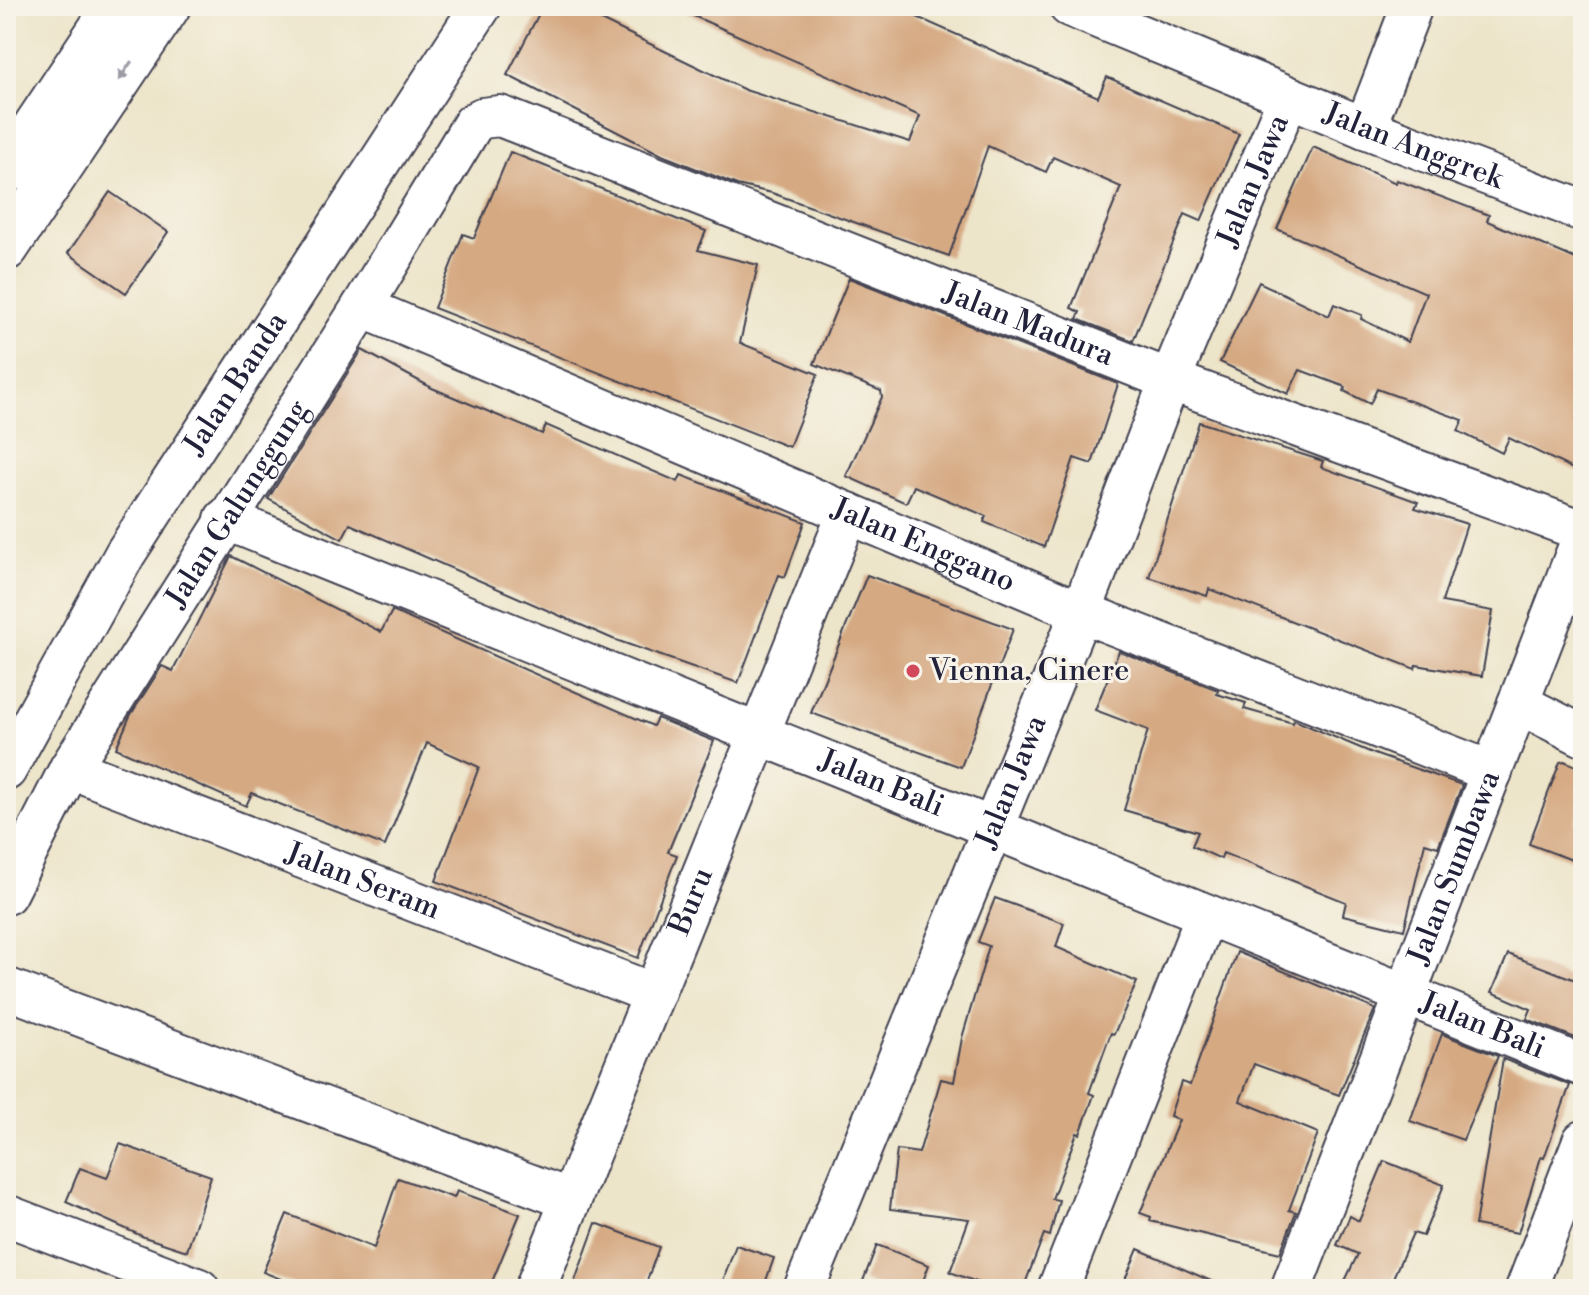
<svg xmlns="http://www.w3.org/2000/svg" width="1589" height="1295" font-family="'Libre Bodoni',serif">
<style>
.building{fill:#d5a982}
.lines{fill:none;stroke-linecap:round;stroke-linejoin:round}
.minor-casing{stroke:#403f50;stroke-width:44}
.major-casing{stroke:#403f50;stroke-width:48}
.minor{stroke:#fff;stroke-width:40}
.major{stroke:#fff;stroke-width:44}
.oneway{fill:#9c9ca7}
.poi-dot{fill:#d1495b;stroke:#f7f3e8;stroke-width:3}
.labels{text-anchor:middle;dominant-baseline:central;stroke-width:6;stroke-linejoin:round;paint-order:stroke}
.street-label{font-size:30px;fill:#22223b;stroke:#f7f3e8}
.poi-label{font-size:30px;fill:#22223b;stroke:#f7f3e8;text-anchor:start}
</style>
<rect width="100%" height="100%" fill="#f7f3e8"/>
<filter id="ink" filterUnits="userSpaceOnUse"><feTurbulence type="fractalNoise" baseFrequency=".0125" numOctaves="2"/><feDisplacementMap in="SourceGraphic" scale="16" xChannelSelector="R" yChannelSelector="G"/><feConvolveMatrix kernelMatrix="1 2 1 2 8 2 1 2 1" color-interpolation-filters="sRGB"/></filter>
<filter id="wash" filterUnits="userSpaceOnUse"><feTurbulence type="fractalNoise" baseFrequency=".006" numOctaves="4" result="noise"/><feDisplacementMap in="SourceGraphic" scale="32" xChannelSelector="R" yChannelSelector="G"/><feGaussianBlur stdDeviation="1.8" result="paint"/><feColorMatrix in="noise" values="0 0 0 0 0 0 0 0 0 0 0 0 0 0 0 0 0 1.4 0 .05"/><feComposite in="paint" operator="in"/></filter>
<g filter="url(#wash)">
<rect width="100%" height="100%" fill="#ede5ca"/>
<g id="blocks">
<g class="building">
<polygon points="543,6 572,6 745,90 910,142 920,116 671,6 892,6 1098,97 1107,77 1239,134 1201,221 1185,214 1133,341 1077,319 1080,312 1071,308 1121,187 1053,157 1046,172 988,146 949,256 772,193 737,185 662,155 507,75"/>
<polygon points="1313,147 1396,183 1397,180 1489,215 1487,221 1583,262 1583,474 1509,438 1502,453 1458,431 1463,420 1377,389 1370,404 1344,391 1346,387 1300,370 1288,394 1220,362 1259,282 1329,316 1334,304 1362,315 1361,319 1408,342 1426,293 1277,229"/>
<polygon points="510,152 706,231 698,250 758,265 740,343 818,374 789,447 434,308 463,234 474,238"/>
<polygon points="110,192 168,232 126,293 68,253"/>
<polygon points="849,278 1118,384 1092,464 1074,458 1044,547 984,522 986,516 914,486 906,503 846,476 882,397 881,391 814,364"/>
<polygon points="362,350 432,388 542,434 546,425 678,482 681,475 805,522 785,577 779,575 738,683 613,639 350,524 342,539 268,499"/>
<polygon points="1199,422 1323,461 1321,467 1418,502 1415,508 1467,524 1442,602 1493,611 1482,676 1416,665 1415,669 1209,589 1207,596 1149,577"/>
<polygon points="231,556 381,632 392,611 653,726 657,718 714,741 668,852 677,855 638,958 436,881 479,767 427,743 385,846 252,793 246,806 116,748 130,716 162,666 173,671"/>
<polygon points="867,575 1013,629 961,767 811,713"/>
<polygon points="1119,651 1218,690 1217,694 1246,703 1244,709 1293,723 1294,720 1377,755 1462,785 1438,847 1425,843 1404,930 1343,915 1346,902 1223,853 1221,859 1192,846 1198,832 1124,810 1148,730 1095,710"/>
<polygon points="1564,761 1583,769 1583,802 1575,822 1583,825 1583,864 1529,844 1560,762"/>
<polygon points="995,898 1064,923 1056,947 1137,982 1114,1034 1111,1033 1089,1093 1094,1095 1080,1134 1077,1133 1052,1199 1059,1200 1050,1236 1044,1234 1023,1289 995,1289 950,1272 969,1219 890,1209 897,1150 919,1153 941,1079 954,1082 962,1038 989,946 978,942"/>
<polygon points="1237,952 1375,1009 1339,1095 1254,1064 1240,1101 1318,1133 1289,1210 1296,1212 1280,1253 1150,1221 1151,1217 1140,1213 1179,1120 1170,1116 1181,1082 1190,1085"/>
<polygon points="1508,954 1583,983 1583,1041 1527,1019 1531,1009 1492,992"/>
<polygon points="1442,1034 1498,1056 1463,1140 1410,1121"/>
<polygon points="1503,1059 1570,1085 1544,1158 1541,1157 1518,1233 1475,1225"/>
<polygon points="120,1144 211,1176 187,1251 144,1237 66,1202 80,1168 107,1178"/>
<polygon points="1384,1161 1444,1185 1423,1236 1413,1233 1388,1289 1341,1289 1358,1254 1337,1245 1350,1216 1359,1221"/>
<polygon points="398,1178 454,1198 457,1191 520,1214 489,1289 306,1289 263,1272 287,1214 374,1248"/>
<polygon points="596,1223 659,1247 644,1289 572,1289"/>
<polygon points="736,1245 774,1258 763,1289 720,1289"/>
<polygon points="877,1245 929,1265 920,1289 885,1289 863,1281"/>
<polygon points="1138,1249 1229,1289 1121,1289"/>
</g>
</g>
</g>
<g filter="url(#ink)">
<use href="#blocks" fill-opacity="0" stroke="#403f50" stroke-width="2"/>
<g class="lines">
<defs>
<g id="minor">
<path id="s1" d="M 1069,6 L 1365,128 L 1583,211"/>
<polyline points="1365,128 1412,6"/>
<path id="s2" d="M 362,307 L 1081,612 L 1492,772"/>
<path id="s3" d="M 225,519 L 1583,1066"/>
<polyline points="1518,703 1583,736"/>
<path id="s4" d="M 70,768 L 654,994"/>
<path id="s5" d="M 6,770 L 125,554 L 481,6"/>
<path id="s6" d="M 6,894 L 70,768 L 362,307 L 473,124 L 482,118 L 500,116 L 1170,380 L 1583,531"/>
<polyline points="6,988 571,1200"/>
<polyline points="6,1215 199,1289"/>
<path id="s7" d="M 535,1289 L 848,513"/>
<path id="s8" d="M 804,1289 L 1081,612 L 1170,380 L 1288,98"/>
<polyline points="1058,1289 1206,915"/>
<path id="s9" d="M 1291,1289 L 1583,536"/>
<polyline points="1526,1289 1583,1141"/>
</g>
<g id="major">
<polyline points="6,171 116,6"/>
<polyline points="6,248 168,6"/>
</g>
</defs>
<use href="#minor" class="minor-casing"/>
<use href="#major" class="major-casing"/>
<use href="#minor" class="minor"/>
<use href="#major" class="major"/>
</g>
<defs><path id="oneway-solid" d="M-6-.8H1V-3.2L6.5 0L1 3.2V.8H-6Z" transform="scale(2)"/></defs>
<use class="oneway" href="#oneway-solid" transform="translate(125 71) rotate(124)"/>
</g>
<circle class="poi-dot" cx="913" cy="671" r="8"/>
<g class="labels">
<g class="street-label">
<text stroke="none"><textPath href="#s1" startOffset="372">Jalan Anggrek</textPath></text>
<text stroke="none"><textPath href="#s8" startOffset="1196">Jalan Jawa</textPath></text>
<text stroke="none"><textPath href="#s6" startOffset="1498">Jalan Madura</textPath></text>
<text stroke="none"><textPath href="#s5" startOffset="450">Jalan Banda</textPath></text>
<text stroke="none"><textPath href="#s6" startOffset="454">Jalan Galunggung</textPath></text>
<text stroke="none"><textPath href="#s2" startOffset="610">Jalan Enggano</textPath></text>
<text stroke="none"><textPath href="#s8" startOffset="548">Jalan Jawa</textPath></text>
<text stroke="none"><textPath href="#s3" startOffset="708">Jalan Bali</textPath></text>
<text stroke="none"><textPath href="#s9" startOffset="452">Jalan Sumbawa</textPath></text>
<text stroke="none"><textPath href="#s4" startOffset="314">Jalan Seram</textPath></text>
<text stroke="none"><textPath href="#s7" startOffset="418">Buru</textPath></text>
<text stroke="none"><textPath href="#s3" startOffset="1356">Jalan Bali</textPath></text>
</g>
<g class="poi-label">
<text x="929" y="671">Vienna, Cinere</text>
</g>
</g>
<rect width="1589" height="1295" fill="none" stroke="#f7f3e8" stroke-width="32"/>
</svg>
